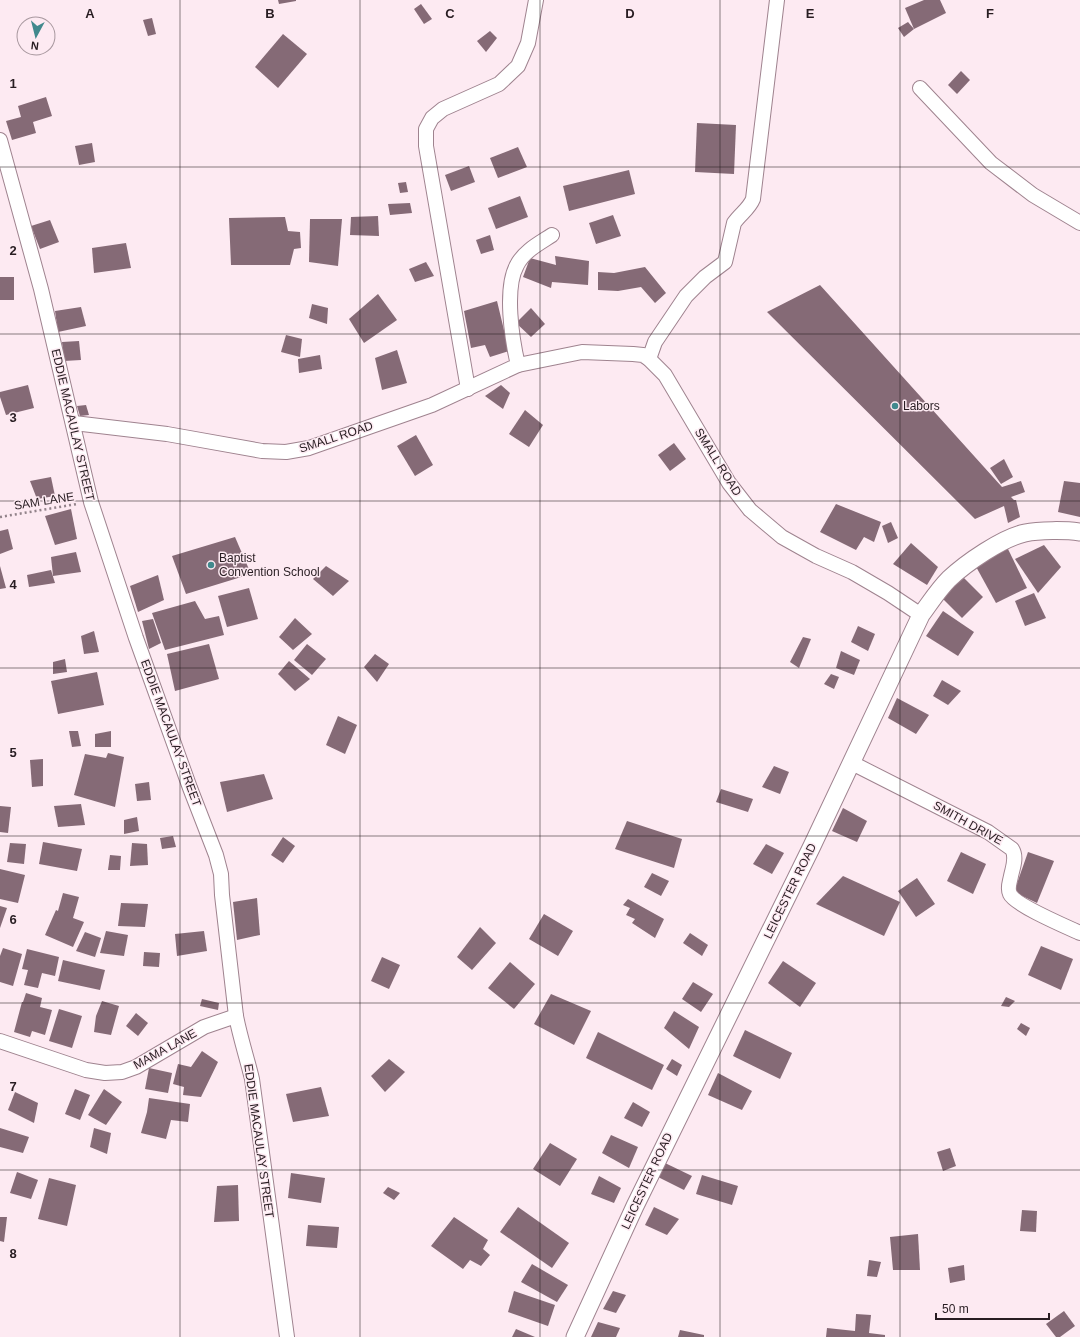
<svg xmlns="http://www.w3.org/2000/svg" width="1080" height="1337" font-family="Arial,sans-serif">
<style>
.building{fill:#856a76}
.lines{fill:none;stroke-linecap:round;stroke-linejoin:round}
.minor-casing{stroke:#9f838f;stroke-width:16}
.tertiary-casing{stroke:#9f838f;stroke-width:19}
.path{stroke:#92838a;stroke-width:2.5;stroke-dasharray:2 3;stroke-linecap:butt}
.minor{stroke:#fff;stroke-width:14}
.tertiary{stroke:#fff;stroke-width:17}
.grid{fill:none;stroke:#281d22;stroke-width:1;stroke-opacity:0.55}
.poi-dot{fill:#41898d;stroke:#fdeaf2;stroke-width:1.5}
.labels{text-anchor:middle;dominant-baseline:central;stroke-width:3;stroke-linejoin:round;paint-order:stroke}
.poi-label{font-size:12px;fill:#281d22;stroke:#fdeaf2;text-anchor:start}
.street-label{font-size:12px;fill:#281d22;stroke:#fdeaf2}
.grid-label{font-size:13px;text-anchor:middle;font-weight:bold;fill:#281d22;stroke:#fdeaf2;stroke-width:3;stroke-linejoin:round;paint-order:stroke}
</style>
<rect width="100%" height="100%" fill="#fdeaf2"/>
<g class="building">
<polygon points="278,0 296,0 296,1 279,4"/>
<polygon points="924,0 940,0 946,13 914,29 905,8"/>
<polygon points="421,4 432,19 424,24 414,9"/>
<polygon points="152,18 156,34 148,36 143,20"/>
<polygon points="908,22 914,29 904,37 898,28"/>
<polygon points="490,31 497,38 486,52 477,41"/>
<polygon points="283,34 307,54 278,88 255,67"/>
<polygon points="961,71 970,80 957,94 948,85"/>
<polygon points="46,97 52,116 33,122 36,133 12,140 6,121 21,117 18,106"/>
<polygon points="697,123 736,125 734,174 695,172"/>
<polygon points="92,143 95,162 79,165 75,146"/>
<polygon points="518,147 527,167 498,178 490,158"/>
<polygon points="469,166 475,182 451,191 445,175"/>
<polygon points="629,170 635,194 569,211 563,186"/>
<polygon points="406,182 408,192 400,193 398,183"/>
<polygon points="520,196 528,217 496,229 488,208"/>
<polygon points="410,203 412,213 390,215 388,204"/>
<polygon points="613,215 621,236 596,244 589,223"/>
<polygon points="378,216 379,236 350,235 351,217"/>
<polygon points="285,217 288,231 300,232 301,248 294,249 290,265 231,265 229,218"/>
<polygon points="310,219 342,219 338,266 309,262"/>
<polygon points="50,220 59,242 40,249 31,226"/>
<polygon points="490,235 494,250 481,254 476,240"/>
<polygon points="126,243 131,268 94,273 92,248"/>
<polygon points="555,256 589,261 588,285 552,282 551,288 523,277 530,258 556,265"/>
<polygon points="426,262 434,276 415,282 409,269"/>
<polygon points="645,267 666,293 655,303 641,287 618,291 598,290 598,272 614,273"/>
<rect x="0" y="277" width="14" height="23"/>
<polygon points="820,285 1002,487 1021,481 1025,492 1011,497 1014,500 1016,500 1020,517 1008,523 1004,506 975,519 767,312"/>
<polygon points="378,294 397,320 364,343 349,319"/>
<polygon points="497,301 509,351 490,357 485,345 471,348 464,311"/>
<polygon points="312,304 328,308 327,324 309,318"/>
<polygon points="81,307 86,326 58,332 55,311"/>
<polygon points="531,308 545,324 531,337 516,323"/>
<polygon points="286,335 302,339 300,357 281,352"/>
<polygon points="79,341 81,360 64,361 62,342"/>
<polygon points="397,350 407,383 382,390 375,358"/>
<polygon points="320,355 322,369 299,373 298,359"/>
<polygon points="28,385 34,408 6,415 0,397 0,392"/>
<polygon points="501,385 510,393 503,409 485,396"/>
<polygon points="86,405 89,415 80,416 77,406"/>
<polygon points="525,410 543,425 529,447 509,434"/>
<polygon points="416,435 433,465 415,476 397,446"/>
<polygon points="674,443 686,459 670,471 658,455"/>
<polygon points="1004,459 1013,477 1001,484 990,468"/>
<polygon points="51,477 55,496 37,499 30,481"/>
<polygon points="1064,481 1080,483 1080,517 1058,512"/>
<polygon points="836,504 881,522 874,542 864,537 856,550 820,532"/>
<polygon points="71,509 77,539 55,545 45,516"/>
<polygon points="891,522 898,538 888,543 882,526"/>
<polygon points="8,529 13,549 0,554 0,531"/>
<polygon points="235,537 251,574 186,594 172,556"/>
<polygon points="911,543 938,567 927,585 893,564"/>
<polygon points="1044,545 1061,567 1038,593 1015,559"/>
<polygon points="1007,547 1027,588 996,603 974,563"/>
<polygon points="76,552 81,572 53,576 51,557"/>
<polygon points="0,566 6,588 0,589"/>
<polygon points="326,566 349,581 333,596 313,579"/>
<polygon points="51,570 55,583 29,587 27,575"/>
<polygon points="158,575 164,600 138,612 130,586"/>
<polygon points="961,575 983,597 962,618 940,596"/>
<polygon points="249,588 258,619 227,627 218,596"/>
<polygon points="1034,593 1046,618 1025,626 1015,601"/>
<polygon points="195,601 205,619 219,616 224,635 165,650 152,613"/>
<polygon points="943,611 974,632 958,656 926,636"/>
<polygon points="295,618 312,634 293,650 279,637"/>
<polygon points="153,619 161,643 149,649 142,621"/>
<polygon points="858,626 875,634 868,651 851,642"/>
<polygon points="94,631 99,652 84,654 81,636"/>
<polygon points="803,637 811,639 799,668 790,662"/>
<polygon points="209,644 219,679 175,691 167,654"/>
<polygon points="307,644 326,659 312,675 294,660"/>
<polygon points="841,651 860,660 854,675 836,668"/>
<polygon points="375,654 389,664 377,682 364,667"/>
<polygon points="65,659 67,672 53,674 53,662"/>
<polygon points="289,661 310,679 295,691 278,674"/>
<polygon points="97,672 104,705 58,714 51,681"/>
<polygon points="831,674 839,677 834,689 824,684"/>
<polygon points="942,680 961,691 948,705 933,696"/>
<polygon points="897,698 929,715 916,734 888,718"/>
<polygon points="338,716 357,725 345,754 326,745"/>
<polygon points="69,731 78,731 81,746 72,747"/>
<polygon points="111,731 111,747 95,747 95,734"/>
<polygon points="108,753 124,757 115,807 74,795 85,754 106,758"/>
<polygon points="43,759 43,786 32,787 30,760"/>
<polygon points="774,766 789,772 780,794 762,787"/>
<polygon points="264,774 273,799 227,812 220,782"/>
<polygon points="149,782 151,800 137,801 135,784"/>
<polygon points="721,789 753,799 748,812 716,802"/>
<polygon points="81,804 85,825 58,827 54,806"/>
<polygon points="0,806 11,807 8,833 0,832"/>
<polygon points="843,808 867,821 857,842 832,831"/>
<polygon points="137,817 139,831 124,834 124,820"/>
<polygon points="627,821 682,839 674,868 615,849"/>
<polygon points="173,836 176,847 162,849 160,838"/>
<polygon points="283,837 295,846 283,863 271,855"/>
<polygon points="43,842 82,849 77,871 39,864"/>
<polygon points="10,843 26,844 24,864 7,862"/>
<polygon points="132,843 147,844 148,865 130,866"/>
<polygon points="766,844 784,853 772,874 753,864"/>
<polygon points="961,852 986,864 973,894 947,881"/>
<polygon points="1028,852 1054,861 1037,903 1014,892"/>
<polygon points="110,855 121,856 120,870 108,870"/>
<polygon points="0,869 25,875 18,903 0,899"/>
<polygon points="652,873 669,881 661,896 644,887"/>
<polygon points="843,876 900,902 884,936 816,904"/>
<polygon points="917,878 935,904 916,917 898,891"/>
<polygon points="63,893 79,897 73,918 84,922 73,947 45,935 56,910 58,911"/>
<polygon points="257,898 260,935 237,940 233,902"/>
<polygon points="628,899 664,919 655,938 632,923 635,919 626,915 630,908 623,905"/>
<polygon points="121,903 148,904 145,927 118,926"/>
<polygon points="0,906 7,908 0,928"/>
<polygon points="544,914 573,931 558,956 529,939"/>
<polygon points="480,927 496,943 472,970 457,957"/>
<polygon points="106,931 128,935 124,956 100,953"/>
<polygon points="204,931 207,951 177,956 175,934"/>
<polygon points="85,932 101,938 95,957 76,951"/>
<polygon points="690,933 708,945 702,956 683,943"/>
<polygon points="1041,946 1073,959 1061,990 1028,975"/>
<polygon points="3,948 22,954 13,986 0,982 0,956"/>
<polygon points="27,949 59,957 55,976 42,973 38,988 24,985 28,970 22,969"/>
<polygon points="144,952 160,953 159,967 143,966"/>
<polygon points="382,957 400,965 389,989 371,981"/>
<polygon points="63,960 105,970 100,990 58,981"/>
<polygon points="783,961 816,983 800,1007 768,983"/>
<polygon points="510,962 535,984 514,1009 488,988"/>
<polygon points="693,982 713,994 701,1012 682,999"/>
<polygon points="26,993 42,998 40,1007 52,1010 45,1035 32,1031 30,1037 14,1032 22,1002 23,1002"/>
<polygon points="551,994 591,1011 574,1045 534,1024"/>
<polygon points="1006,997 1015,1001 1009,1007 1001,1006"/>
<polygon points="202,999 219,1003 218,1010 200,1006"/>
<polygon points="102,1001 119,1006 111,1035 94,1032 96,1016"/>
<polygon points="59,1009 82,1016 72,1048 49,1041"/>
<polygon points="674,1011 699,1027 689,1049 664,1028"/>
<polygon points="136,1013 148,1023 138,1036 126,1026"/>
<polygon points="1021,1023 1030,1028 1026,1036 1017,1029"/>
<polygon points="745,1030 792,1053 780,1079 733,1056"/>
<polygon points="598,1032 664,1065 652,1090 586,1058"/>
<polygon points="202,1051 218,1062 201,1097 183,1095 184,1087 173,1084 178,1064 191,1067"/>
<polygon points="389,1059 405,1072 385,1092 371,1076"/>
<polygon points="672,1059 682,1065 677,1076 666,1069"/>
<polygon points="149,1068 172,1073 168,1093 145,1089"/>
<polygon points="718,1073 752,1091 742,1110 708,1095"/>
<polygon points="321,1087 329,1116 293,1122 286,1094"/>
<polygon points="75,1089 90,1095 80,1120 65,1114"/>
<polygon points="104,1089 122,1102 106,1125 88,1115"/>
<polygon points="15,1092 38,1103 34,1123 8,1110"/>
<polygon points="149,1098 190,1104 188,1122 171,1120 166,1139 141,1133 147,1112"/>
<polygon points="633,1102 650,1112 642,1127 624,1118"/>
<polygon points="0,1128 29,1137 23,1153 0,1147"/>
<polygon points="94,1128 111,1133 107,1154 90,1147"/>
<polygon points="611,1135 638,1147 629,1168 602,1153"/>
<polygon points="550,1143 577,1159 560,1186 533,1169"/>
<polygon points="950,1148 956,1166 943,1171 937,1152"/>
<polygon points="665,1163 692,1176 684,1190 658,1177"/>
<polygon points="17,1172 38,1180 31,1199 10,1193"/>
<polygon points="291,1173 325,1178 321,1203 288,1198"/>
<polygon points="702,1175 738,1186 732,1205 696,1194"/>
<polygon points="599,1176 621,1188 614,1203 591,1194"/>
<polygon points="49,1178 76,1185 67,1226 38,1219"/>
<polygon points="238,1185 239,1221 214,1222 217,1186"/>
<polygon points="388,1187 400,1193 394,1200 383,1193"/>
<polygon points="518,1207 569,1243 552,1268 500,1232"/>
<polygon points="654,1207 679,1219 667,1235 645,1225"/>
<polygon points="1022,1210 1037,1211 1036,1232 1020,1231"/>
<polygon points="0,1217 7,1217 4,1242 0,1241"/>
<polygon points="454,1217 488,1240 483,1249 490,1255 481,1266 470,1260 463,1269 431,1246"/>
<polygon points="308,1225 339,1227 337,1248 306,1246"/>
<polygon points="918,1234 920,1270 893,1270 890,1237"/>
<polygon points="869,1260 881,1262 877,1277 867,1276"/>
<polygon points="532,1264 568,1285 557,1302 521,1282"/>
<polygon points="964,1265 965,1280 950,1283 948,1268"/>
<polygon points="514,1291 555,1305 548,1326 508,1312"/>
<polygon points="613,1291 626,1295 616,1313 603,1309"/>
<polygon points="1064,1311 1075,1326 1060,1337 1056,1337 1046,1324"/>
<polygon points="856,1314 871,1315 869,1333 885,1335 885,1337 826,1337 827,1328 855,1331"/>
<polygon points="598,1322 620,1328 616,1337 591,1337"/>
<polygon points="516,1329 535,1337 512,1337"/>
<polygon points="680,1330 704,1335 704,1337 678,1337"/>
</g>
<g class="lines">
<defs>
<g id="minor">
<polyline points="920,88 991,163 1033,195 1080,223"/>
<path d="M 0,140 L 41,289 L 91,502 L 136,638 L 190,788 L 216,855 L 221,874 L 222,895 L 236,1016 C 240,1037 247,1058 252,1079 L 287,1337"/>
<path d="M 649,359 L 655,342 L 686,296 L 705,277 L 725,262 L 734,223 C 740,214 749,209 753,199 L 777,0"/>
<polyline points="518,365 582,352 633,354 643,355 649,359 665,375 729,483 750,510 782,537 816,556 852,572 888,593 921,615"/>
<polyline points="468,389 426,146 426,129 432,118 443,109 499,84 518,66 528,43 536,0"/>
<path d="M 74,423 L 167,434 L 262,451 L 286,452 L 309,448 L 432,405 L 518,365 C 512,340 504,288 517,265 C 524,251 540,243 552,235"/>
<path d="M 852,763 L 988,832 L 1012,849 C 1017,857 1013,867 1011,876 C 1010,882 1007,888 1010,894 C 1015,905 1067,927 1080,933"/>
<polyline points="0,1041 86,1070 105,1073 122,1072 136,1067 204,1027 236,1016"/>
</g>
<path id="tertiary" d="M 575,1337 L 635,1206 L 812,846 L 921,615 C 930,603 938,590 949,579 C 966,563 1002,538 1025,533 C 1039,530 1066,530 1080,532"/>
</defs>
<use href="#minor" class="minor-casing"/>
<use href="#tertiary" class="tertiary-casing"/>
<polyline class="path" points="0,517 77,504"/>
<use href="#minor" class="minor"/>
<use href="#tertiary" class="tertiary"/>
</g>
<path class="grid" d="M 180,0 L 180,1337M 360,0 L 360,1337M 540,0 L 540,1337M 720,0 L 720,1337M 900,0 L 900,1337M 0,167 L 1080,167M 0,334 L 1080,334M 0,501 L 1080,501M 0,668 L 1080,668M 0,836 L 1080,836M 0,1003 L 1080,1003M 0,1170 L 1080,1170"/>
<g class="poi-dot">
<circle cx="895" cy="406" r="4"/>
<circle cx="211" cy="565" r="4"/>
</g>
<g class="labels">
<g class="poi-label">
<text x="903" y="406">Labors</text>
<text x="219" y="558">Baptist<tspan x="219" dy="14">Convention School</tspan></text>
</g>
<g class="street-label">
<text transform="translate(73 425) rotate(77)">EDDIE MACAULAY STREET</text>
<text transform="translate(336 437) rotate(-18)">SMALL ROAD</text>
<text transform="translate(718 462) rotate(58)">SMALL ROAD</text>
<text transform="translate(44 501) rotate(-9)">SAM LANE</text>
<text transform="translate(171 733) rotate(70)">EDDIE MACAULAY STREET</text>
<text transform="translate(968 823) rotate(29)">SMITH DRIVE</text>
<text transform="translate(790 891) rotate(-64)">LEICESTER ROAD</text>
<text transform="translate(165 1049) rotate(-29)">MAMA LANE</text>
<text transform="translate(259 1141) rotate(82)">EDDIE MACAULAY STREET</text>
<text transform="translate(647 1181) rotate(-65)">LEICESTER ROAD</text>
</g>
</g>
<g class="grid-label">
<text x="90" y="18">A</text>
<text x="270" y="18">B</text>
<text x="450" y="18">C</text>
<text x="630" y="18">D</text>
<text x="810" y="18">E</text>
<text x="990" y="18">F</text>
<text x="13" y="88">1</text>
<text x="13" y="255">2</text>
<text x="13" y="422">3</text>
<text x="13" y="589">4</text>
<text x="13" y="757">5</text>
<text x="13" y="924">6</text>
<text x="13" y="1091">7</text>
<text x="13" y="1258">8</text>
</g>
<g transform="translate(36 36) rotate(187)"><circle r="19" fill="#fdeaf2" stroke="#a8989f"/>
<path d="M0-3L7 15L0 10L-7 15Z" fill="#41898d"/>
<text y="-6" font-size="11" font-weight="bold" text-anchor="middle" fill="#281d22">N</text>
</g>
<path d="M936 1313v6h113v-6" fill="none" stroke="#281d22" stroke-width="2"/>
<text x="942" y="1313" font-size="12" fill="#281d22" stroke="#fdeaf2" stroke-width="3" paint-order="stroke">50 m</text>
</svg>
